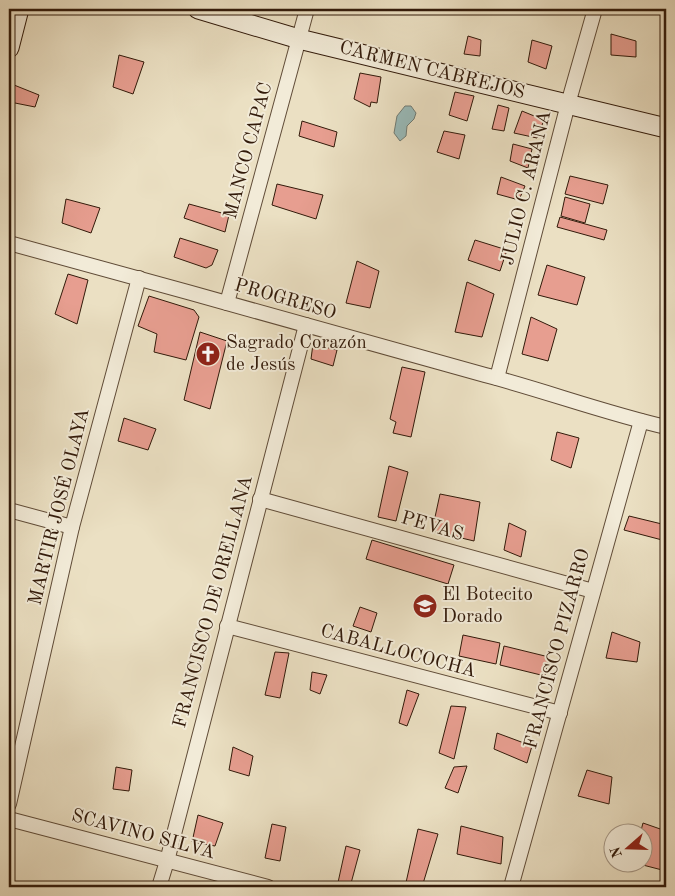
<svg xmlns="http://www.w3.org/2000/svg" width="675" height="896" font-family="'Old Standard TT',serif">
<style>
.water{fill:#99bbba;stroke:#707b74}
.building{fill:#e79e90;stroke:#321a0a}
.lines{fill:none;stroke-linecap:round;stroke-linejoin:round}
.street-casing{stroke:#604c38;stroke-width:16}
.secondary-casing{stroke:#321a0a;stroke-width:21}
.street{stroke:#f2ebd8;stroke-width:14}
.secondary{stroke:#f2ebd8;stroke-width:19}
.labels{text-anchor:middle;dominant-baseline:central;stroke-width:4;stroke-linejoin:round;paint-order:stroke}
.street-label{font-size:19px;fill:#321a0a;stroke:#f2ebd8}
.poi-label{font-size:19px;fill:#321a0a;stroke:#f2ebd8;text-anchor:start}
</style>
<rect width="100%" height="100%" fill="#ebe0c3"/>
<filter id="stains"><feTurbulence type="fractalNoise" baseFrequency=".004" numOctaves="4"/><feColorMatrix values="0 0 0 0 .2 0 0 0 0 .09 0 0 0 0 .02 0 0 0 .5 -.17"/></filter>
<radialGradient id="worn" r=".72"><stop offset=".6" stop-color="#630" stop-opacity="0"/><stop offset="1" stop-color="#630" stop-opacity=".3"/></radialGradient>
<polygon class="water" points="405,106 411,106 416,113 414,119 407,126 406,136 400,141 394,133 397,116"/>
<g class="building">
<polygon points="611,34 636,41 636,57 611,55"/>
<polygon points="468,36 481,40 480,56 464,54"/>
<polygon points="532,40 552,46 546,69 528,62"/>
<polygon points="119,55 144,62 133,94 113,87"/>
<polygon points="360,73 381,77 377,103 371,102 370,107 354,99"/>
<polygon points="14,85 39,95 35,107 10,102"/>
<polygon points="455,92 474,96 467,121 449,115"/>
<polygon points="498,105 509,108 504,131 492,129"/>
<polygon points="522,111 544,120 537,138 514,133"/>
<polygon points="302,121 337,132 334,147 299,136"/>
<polygon points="444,131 465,135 459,159 437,152"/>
<polygon points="513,144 532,149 528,168 510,161"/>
<polygon points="570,176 608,185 603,204 565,194"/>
<polygon points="501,177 525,186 519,200 497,194"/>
<polygon points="277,184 323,195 316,219 272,205"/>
<polygon points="565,197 590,204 585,223 561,216"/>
<polygon points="66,199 100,208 91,233 62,223"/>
<polygon points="189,204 229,215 225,232 184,218"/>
<polygon points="560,217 607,230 604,240 557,227"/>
<polygon points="180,238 218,250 212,265 206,268 174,257"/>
<polygon points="475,240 507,250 500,271 468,260"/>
<polygon points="357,261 379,271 370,308 346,303"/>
<polygon points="547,265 585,277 577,305 538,295"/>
<polygon points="68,274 88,280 77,324 55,314"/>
<polygon points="467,282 494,294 482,337 455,332"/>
<polygon points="149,296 194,310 199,317 186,360 154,352 157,334 138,326"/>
<polygon points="531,317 557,329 548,361 522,354"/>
<polygon points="200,332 227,341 210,409 184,400"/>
<polygon points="313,344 337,350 333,366 311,359"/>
<polygon points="402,367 425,372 411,437 393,433 396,422 390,419"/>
<polygon points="124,418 156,429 148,450 118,441"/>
<polygon points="557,432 579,438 571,468 551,460"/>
<polygon points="389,466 408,472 396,521 378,517"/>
<polygon points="440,494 480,502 474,541 432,531"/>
<polygon points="629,516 666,525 666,541 624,530"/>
<polygon points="509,523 526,531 521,557 504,550"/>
<polygon points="372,540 454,565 448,584 366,559"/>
<polygon points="360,607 377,613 371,632 353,626"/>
<polygon points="612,632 640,642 637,662 606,658"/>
<polygon points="463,635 500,643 496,664 459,656"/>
<polygon points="504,646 549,657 545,676 500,665"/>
<polygon points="275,652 289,653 280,698 265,695"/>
<polygon points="312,672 327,675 320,694 310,690"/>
<polygon points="407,690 419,694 407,726 399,723"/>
<polygon points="451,706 466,707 454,759 439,753"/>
<polygon points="497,733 532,746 527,763 494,749"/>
<polygon points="233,747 253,756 249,776 229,770"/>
<polygon points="467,766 458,793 445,788 454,767"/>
<polygon points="116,767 132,770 129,791 113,789"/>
<polygon points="587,770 612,777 609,804 578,796"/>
<polygon points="198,815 223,823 215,846 192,842"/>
<polygon points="643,823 666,831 666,871 639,864 642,864 642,834 640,834"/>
<polygon points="272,824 286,827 280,861 265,858"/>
<polygon points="461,826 503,837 501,864 457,854"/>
<polygon points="418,829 438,834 422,887 405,887"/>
<polygon points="346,846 360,850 350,887 337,887"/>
</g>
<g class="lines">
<defs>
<g id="street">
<path d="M 9,243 C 168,286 326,331 485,375 C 546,391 605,413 666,427"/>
<polyline points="227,303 307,9"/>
<polyline points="497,378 568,104 595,9"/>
<polyline points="260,499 593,591"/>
<polyline points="9,510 72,527"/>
<polyline points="227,626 560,713"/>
<polyline points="9,804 72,527 139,278"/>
<polyline points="9,819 268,887"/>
<polyline points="159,887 167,861 306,325"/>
<polyline points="511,887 641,421"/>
</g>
<g id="secondary">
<polyline points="198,9 299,39 666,128"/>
<polyline points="9,48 19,9"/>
</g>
</defs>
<use href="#street" class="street-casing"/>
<use href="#secondary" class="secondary-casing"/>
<use href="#street" class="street"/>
<use href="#secondary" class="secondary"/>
</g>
<defs>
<symbol id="church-disc" viewBox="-11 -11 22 22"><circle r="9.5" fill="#8f2418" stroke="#f2ebd8"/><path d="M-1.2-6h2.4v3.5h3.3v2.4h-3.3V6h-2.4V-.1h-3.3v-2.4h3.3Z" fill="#fff"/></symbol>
<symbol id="school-disc" viewBox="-11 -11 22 22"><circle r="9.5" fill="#8f2418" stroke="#f2ebd8"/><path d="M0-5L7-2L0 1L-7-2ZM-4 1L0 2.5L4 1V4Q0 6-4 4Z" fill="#fff"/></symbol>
</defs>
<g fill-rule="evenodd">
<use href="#church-disc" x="194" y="340" width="28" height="28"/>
<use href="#school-disc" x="411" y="592" width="28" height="28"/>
</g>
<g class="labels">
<g class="street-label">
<text transform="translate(432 71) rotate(14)">CARMEN CABREJOS</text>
<text transform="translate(249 151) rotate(-75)">MANCO CAPAC</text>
<text transform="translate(527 188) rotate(-76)">JULIO C. ARANA</text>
<text transform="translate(285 300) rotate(16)">PROGRESO</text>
<text transform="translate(60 507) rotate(-76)">MARTIR JOSÉ OLAYA</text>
<text transform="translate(432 527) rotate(16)">PEVAS</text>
<text transform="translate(214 602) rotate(-75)">FRANCISCO DE ORELLANA</text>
<text transform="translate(558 649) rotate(-75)">FRANCISCO PIZARRO</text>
<text transform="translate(398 652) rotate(15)">CABALLOCOCHA</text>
<text transform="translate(143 835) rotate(15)">SCAVINO SILVA</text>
</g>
<g class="poi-label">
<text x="226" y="343">Sagrado Corazón<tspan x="226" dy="22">de Jesús</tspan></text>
<text x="442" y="595">El Botecito<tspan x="442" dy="22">Dorado</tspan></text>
</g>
</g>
<rect width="675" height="896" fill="none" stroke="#ebe0c3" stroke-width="30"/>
<rect x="10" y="10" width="655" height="876" fill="none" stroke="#321a0a" stroke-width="2.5"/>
<rect x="15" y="15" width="645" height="866" fill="none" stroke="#321a0a"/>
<g transform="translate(628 848) rotate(250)"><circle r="24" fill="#f2ebd8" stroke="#a59786"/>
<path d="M0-4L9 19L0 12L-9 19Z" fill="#8f2418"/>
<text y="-8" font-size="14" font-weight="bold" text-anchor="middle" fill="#321a0a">N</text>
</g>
<rect width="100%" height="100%" filter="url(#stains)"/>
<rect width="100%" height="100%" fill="url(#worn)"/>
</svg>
